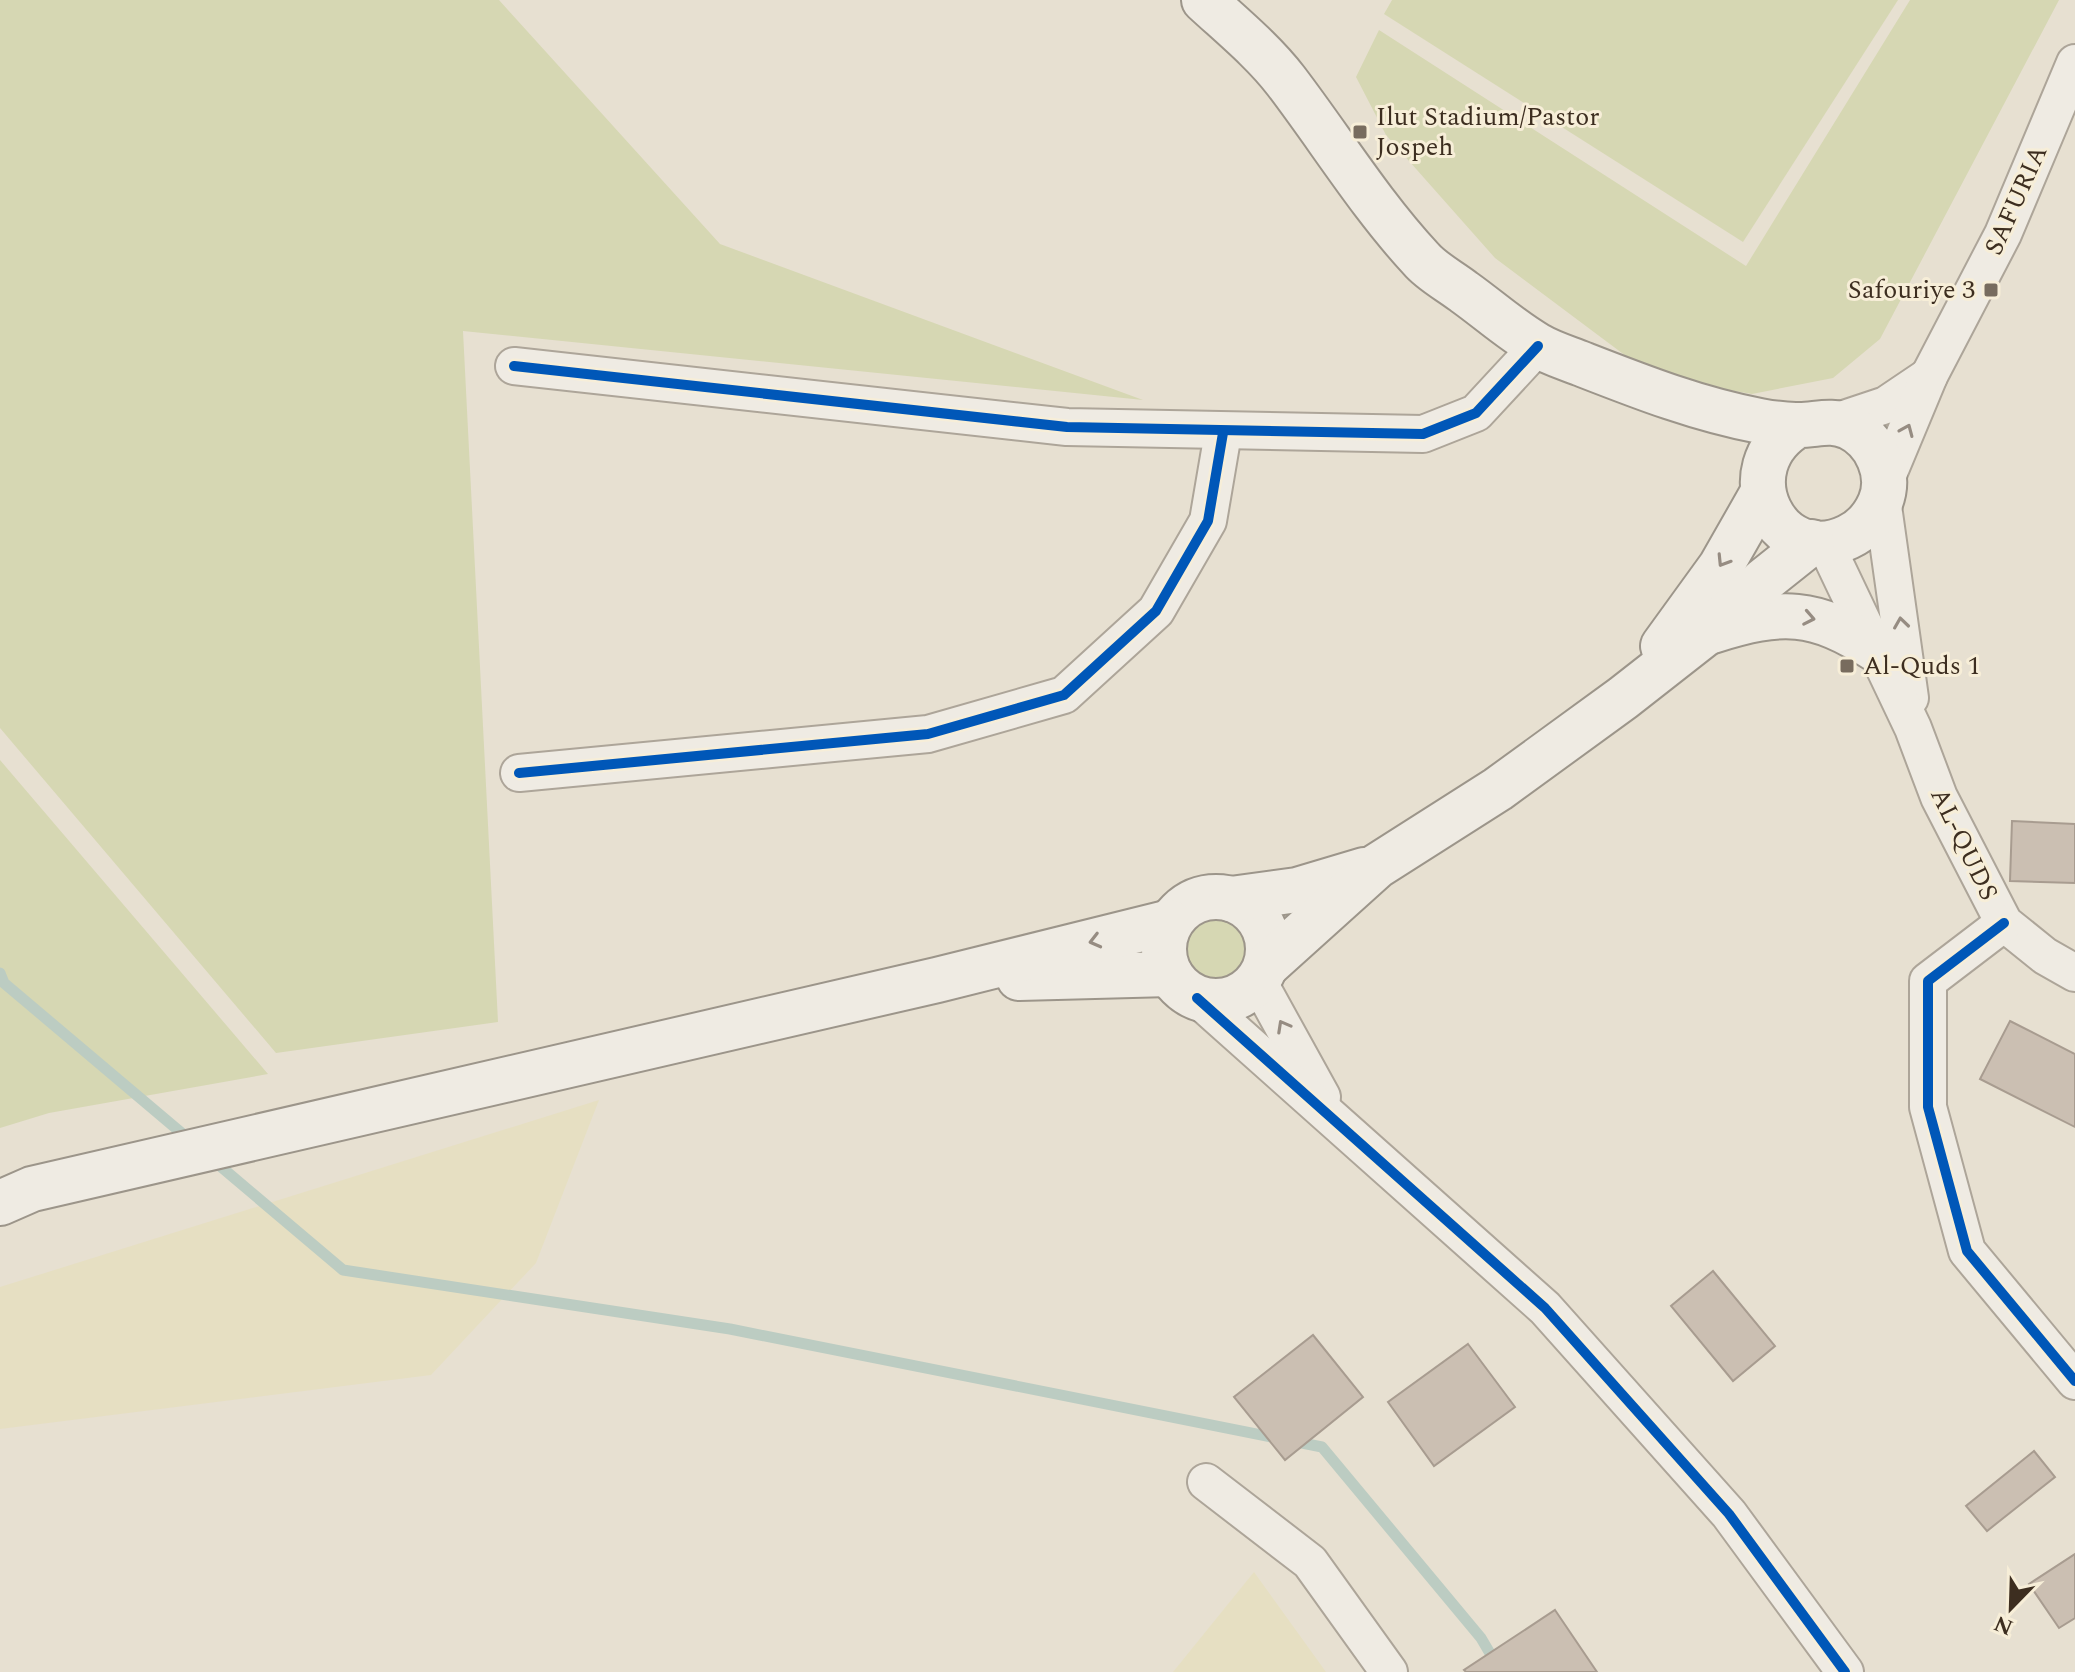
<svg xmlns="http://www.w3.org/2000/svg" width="2075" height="1672" font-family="Spectral,serif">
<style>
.farmland{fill:#e6dfc2}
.green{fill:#d6d7b3}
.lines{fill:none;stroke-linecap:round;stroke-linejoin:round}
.stream{stroke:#bcccc2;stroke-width:11}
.building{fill:#cbbfb2;stroke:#a89c90;stroke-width:2}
.street-casing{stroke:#ada599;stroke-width:40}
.secondary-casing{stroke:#9c958a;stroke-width:48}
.street{stroke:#efebe3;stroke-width:36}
.secondary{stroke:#efebe3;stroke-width:44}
.cycleway-casing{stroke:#f7eed8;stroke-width:15}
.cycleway{stroke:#0057b8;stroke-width:10}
.oneway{stroke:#968c82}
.poi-dot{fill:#786c5e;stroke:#f7eed8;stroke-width:3}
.labels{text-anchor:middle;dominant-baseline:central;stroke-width:6;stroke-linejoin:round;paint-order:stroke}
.poi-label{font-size:26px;fill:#3d2e20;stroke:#f7eed8;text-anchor:start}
.street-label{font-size:26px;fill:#3d2e20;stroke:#f7eed8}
</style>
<rect width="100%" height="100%" fill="#e7e0d1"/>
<g class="farmland">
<polygon points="599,1100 536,1263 431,1375 0,1429 0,1287"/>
<polygon points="1254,1572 1326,1672 1173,1672"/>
</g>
<g class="green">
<polygon points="0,0 499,0 720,244 1143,400 463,331 498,1022 276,1053 0,728"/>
<polygon points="1392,0 1898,0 1743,242 1384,14"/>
<polygon points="1910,0 2059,0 1880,339 1833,378 1752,394 1654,377 1495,258 1386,135 1356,77 1379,30 1746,266"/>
<polygon points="0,760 268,1074 49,1113 0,1128"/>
<circle cx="1217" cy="946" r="33"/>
</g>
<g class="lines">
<g class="stream">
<polyline points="0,973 4,983 191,1141"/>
<polyline points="213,1160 343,1270 730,1329 1322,1447 1481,1638 1501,1672"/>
</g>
</g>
<g class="building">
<polygon points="2012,821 2075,824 2075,883 2010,881"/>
<polygon points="2010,1021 2075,1054 2075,1127 1980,1079"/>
<polygon points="1713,1271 1775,1346 1733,1381 1671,1306"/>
<polygon points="1313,1335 1363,1397 1285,1460 1234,1397"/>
<polygon points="1468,1344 1515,1407 1434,1466 1388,1402"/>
<polygon points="2034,1451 2055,1477 1987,1531 1966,1506"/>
<polygon points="2075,1554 2075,1618 2059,1628 2029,1584"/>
<polygon points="1555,1610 1597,1672 1466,1672 1464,1670"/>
</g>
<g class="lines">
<defs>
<g id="street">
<polyline points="514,366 1067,427 1423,434 1476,413 1538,346"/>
<polyline points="1835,422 1886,405 1929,376"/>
<polyline points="1884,484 1929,376 2003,234 2075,63"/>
<polyline points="1882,499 1910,698"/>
<polyline points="1825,543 1913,728 1939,797 2004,923 2045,956 2075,973"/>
<polyline points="519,773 928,734 1064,695 1156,611 1208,521 1223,433"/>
<polyline points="2004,923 1928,981 1928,1107 1967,1251 2075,1381"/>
<polyline points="1258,981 1322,1097"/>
<polyline points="1197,998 1545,1308 1729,1514 1845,1672"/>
<polyline points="1206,1482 1310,1562 1389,1672"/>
</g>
<g id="secondary">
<path d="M 1204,0 C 1231,25 1263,51 1286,81 C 1331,140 1370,204 1421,259 C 1432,272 1450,281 1464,292 C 1488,309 1511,330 1537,345 C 1550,353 1567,358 1582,364 C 1641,387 1697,409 1760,421 C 1771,423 1784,425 1796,425 C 1815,426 1829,418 1849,427 C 1876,440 1892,474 1880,503 C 1873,519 1863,530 1848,537 C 1778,571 1725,468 1798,425"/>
<path d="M 1712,631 C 1782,609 1814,609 1877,650"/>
<polyline points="1663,646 1721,566 1762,494"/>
<circle cx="1216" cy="949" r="52"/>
<polyline points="1231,899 1297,890 1364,870"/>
<polyline points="1266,966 1377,866 1498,789 1623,698 1706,633 1763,581 1812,542"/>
<polyline points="1019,978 1170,974"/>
<polyline points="0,1203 32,1189 937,980 1170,922"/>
</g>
</defs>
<use href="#street" class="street-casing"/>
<use href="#secondary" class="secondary-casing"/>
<use href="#street" class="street"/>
<use href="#secondary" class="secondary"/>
<defs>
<g id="cycleway">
<polyline points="514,366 1067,427 1423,434 1476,413 1538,346"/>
<polyline points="519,773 928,734 1064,695 1156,611 1208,521 1223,433"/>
<polyline points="2004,923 1928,981 1928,1107 1967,1251 2075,1381"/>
<polyline points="1197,998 1545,1308 1729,1514 1845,1672"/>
</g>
</defs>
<use href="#cycleway" class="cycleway-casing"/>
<use href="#cycleway" class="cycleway"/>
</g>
<defs><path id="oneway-chevron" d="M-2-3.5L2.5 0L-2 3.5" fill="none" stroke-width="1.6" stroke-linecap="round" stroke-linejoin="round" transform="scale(2)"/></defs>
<g class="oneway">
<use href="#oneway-chevron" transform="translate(1907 430) rotate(-67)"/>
<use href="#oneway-chevron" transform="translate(1723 561) rotate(122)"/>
<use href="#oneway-chevron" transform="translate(1809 618) rotate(11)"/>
<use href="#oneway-chevron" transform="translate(1901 623) rotate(-98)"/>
<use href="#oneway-chevron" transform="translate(1095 941) rotate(166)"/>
<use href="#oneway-chevron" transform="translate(1283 1026) rotate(-119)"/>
</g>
<g class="poi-dot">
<rect x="1352" y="124" width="16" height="16" rx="4"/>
<rect x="1983" y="282" width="16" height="16" rx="4"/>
<rect x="1839" y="658" width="16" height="16" rx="4"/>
</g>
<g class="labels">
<g class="poi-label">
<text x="1376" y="117">Ilut Stadium/Pastor<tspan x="1376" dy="30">Jospeh</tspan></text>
<text x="1975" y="290" text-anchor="end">Safouriye 3</text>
<text x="1863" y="666">Al-Quds 1</text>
</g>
<g class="street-label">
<text transform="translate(2016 200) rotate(-66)">SAFURIA</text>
<text transform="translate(1964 844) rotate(64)">AL-QUDS</text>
</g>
</g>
<g transform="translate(2011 1608) rotate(203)" stroke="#f7eed8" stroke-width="6" paint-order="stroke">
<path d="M0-6L14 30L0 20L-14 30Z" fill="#3d2e20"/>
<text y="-12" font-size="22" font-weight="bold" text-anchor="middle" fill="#3d2e20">N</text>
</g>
</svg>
